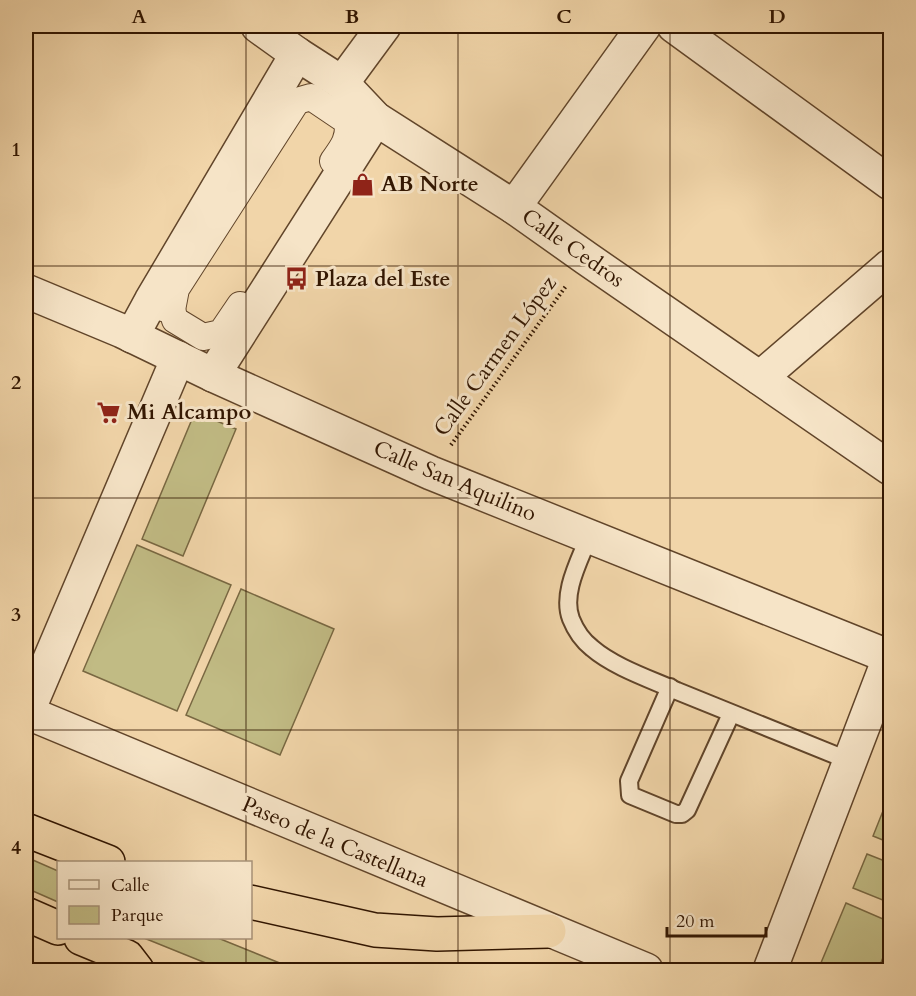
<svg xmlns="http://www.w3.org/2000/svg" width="916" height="996" font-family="Cardo,serif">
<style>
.green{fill:#c1bb84;stroke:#796842;stroke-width:1.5}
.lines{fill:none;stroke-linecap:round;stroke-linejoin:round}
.service-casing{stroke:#61452a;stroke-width:20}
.pedestrian-casing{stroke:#61452a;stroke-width:28}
.minor-casing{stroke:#61452a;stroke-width:36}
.trunk-casing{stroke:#311500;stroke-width:36}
.path{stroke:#311500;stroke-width:4;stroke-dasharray:1.5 3;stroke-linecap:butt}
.service{stroke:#f6e4c7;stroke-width:16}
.pedestrian{stroke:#f6e4c7;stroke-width:26}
.minor{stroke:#f6e4c7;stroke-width:33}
.trunk{stroke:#f1d5a9;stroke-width:33}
.grid{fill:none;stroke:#311500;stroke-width:1.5;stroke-opacity:0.55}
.labels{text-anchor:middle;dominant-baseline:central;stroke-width:6;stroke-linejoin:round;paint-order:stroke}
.poi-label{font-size:22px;font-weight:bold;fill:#311500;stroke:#f6e4c7;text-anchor:start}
.street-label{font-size:22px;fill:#311500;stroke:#f6e4c7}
.neatline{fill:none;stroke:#311500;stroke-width:2}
.grid-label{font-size:20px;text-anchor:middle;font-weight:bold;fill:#311500}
</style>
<rect width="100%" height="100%" fill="#f1d5a9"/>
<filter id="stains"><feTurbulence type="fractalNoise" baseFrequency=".00333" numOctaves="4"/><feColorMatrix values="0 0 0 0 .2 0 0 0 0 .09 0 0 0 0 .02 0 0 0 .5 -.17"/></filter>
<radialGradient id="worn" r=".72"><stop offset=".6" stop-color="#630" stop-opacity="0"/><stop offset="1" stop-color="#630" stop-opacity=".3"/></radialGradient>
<g class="green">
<polygon points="195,412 236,429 183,556 142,539"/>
<polygon points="137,545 231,585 177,711 83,671"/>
<polygon points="241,589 334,629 280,755 186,715"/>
<polygon points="883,811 890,814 890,843 873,836"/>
<polygon points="867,854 890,863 890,903 853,888"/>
<polygon points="26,857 58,871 58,902 26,888"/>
<polygon points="846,903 890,922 890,940 878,970 818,970"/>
<polygon points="144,938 218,938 297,970 223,970"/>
</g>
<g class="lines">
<defs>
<g id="service">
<path d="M 589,536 C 580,560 561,593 571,619 C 575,629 583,641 592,648 C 614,667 650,679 677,691 C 735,715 793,738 850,761"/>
<polyline points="670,687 629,781 630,795 676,814 682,814 687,810 731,714"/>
</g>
<g id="pedestrian">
<path d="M 163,308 L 172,310 L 176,289 L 297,101 L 311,97 L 348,122 C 349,140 343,147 333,161"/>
<polyline points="172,310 175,320 203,337 221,333 240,305"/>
</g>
<g id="minor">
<polyline points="258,26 297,54 342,83 376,119 514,207 586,258 890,468"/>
<polyline points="674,26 890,183"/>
<polyline points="342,83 384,26"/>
<polyline points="514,207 644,26"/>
<polyline points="26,291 122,331 213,375 431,473 890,657"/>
<polyline points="132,336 151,301 297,54"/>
<polyline points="213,375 376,119"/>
<polyline points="760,378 890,266"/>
<polyline points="26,712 646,970"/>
<polyline points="27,713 178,358"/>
<polyline points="770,970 890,656"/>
</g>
<g id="trunk">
<polyline points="26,830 108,862"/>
<polyline points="250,902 375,930 437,934 549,931"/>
<polyline points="26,914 58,928"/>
<polyline points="81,938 127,957 137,970"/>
</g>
</defs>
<use href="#service" class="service-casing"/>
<use href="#pedestrian" class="pedestrian-casing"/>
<use href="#minor" class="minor-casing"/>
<use href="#trunk" class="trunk-casing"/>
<polyline class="path" points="451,445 566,286"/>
<use href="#service" class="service"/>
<use href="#pedestrian" class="pedestrian"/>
<use href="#minor" class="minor"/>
<use href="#trunk" class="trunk"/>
</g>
<path class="grid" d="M 246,26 L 246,862M 458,26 L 458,970M 670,26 L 670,970M 26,266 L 890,266M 26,498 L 890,498M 26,730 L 890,730M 246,938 L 246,970"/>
<defs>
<symbol id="shop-bare" viewBox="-9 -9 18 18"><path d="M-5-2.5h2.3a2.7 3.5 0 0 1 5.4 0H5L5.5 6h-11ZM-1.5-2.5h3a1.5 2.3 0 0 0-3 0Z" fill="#8f2418" stroke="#f6e4c7" stroke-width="2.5" paint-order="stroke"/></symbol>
<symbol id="bus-bare" viewBox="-9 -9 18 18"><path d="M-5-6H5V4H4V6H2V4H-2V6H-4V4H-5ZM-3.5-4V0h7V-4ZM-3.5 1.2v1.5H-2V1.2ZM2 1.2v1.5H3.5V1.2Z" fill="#8f2418" stroke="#f6e4c7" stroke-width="2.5" paint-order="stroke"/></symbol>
<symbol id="supermarket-bare" viewBox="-9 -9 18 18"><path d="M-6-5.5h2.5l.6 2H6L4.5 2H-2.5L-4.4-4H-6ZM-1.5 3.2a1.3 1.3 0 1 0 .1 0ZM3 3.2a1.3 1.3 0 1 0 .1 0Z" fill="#8f2418" stroke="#f6e4c7" stroke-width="2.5" paint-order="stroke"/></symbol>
</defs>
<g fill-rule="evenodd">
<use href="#shop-bare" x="346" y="168" width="33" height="33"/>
<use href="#bus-bare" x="280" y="262" width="33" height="33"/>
<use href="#supermarket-bare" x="92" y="396" width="33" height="33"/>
</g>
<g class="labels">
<g class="poi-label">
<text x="381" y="184">AB Norte</text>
<text x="315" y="279">Plaza del Este</text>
<text x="127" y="412">Mi Alcampo</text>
</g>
<g class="street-label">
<text transform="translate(573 248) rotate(35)">Calle Cedros</text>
<text transform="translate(495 356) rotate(-54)">Calle Carmen López</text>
<text transform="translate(455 481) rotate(23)">Calle San Aquilino</text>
<text transform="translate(335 842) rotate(23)">Paseo de la Castellana</text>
</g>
</g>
<rect width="916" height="996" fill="none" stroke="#f1d5a9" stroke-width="66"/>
<rect x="57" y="861" width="195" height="78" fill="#f6e4c7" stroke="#a79177" stroke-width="1.5"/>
<rect x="69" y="880" width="30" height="9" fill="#f6e4c7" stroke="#a79177" stroke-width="1.5"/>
<text x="111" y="891" font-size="18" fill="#311500">Calle</text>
<rect x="69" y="906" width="30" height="18" fill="#c1bb84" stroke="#a79177" stroke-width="1.5"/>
<text x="111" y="921" font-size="18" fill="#311500">Parque</text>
<path d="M667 927v9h99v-9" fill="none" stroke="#311500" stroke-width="3"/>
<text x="676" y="927" font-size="18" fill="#311500" stroke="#f6e4c7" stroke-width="4.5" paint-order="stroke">20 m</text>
<rect x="33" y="33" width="850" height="930" class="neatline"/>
<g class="grid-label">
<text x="139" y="23">A</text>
<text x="352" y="23">B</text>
<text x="564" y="23">C</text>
<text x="777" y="23">D</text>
<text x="16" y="156">1</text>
<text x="16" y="389">2</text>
<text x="16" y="621">3</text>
<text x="16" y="854">4</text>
</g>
<rect width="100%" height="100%" filter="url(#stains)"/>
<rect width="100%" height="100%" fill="url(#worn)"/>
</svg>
